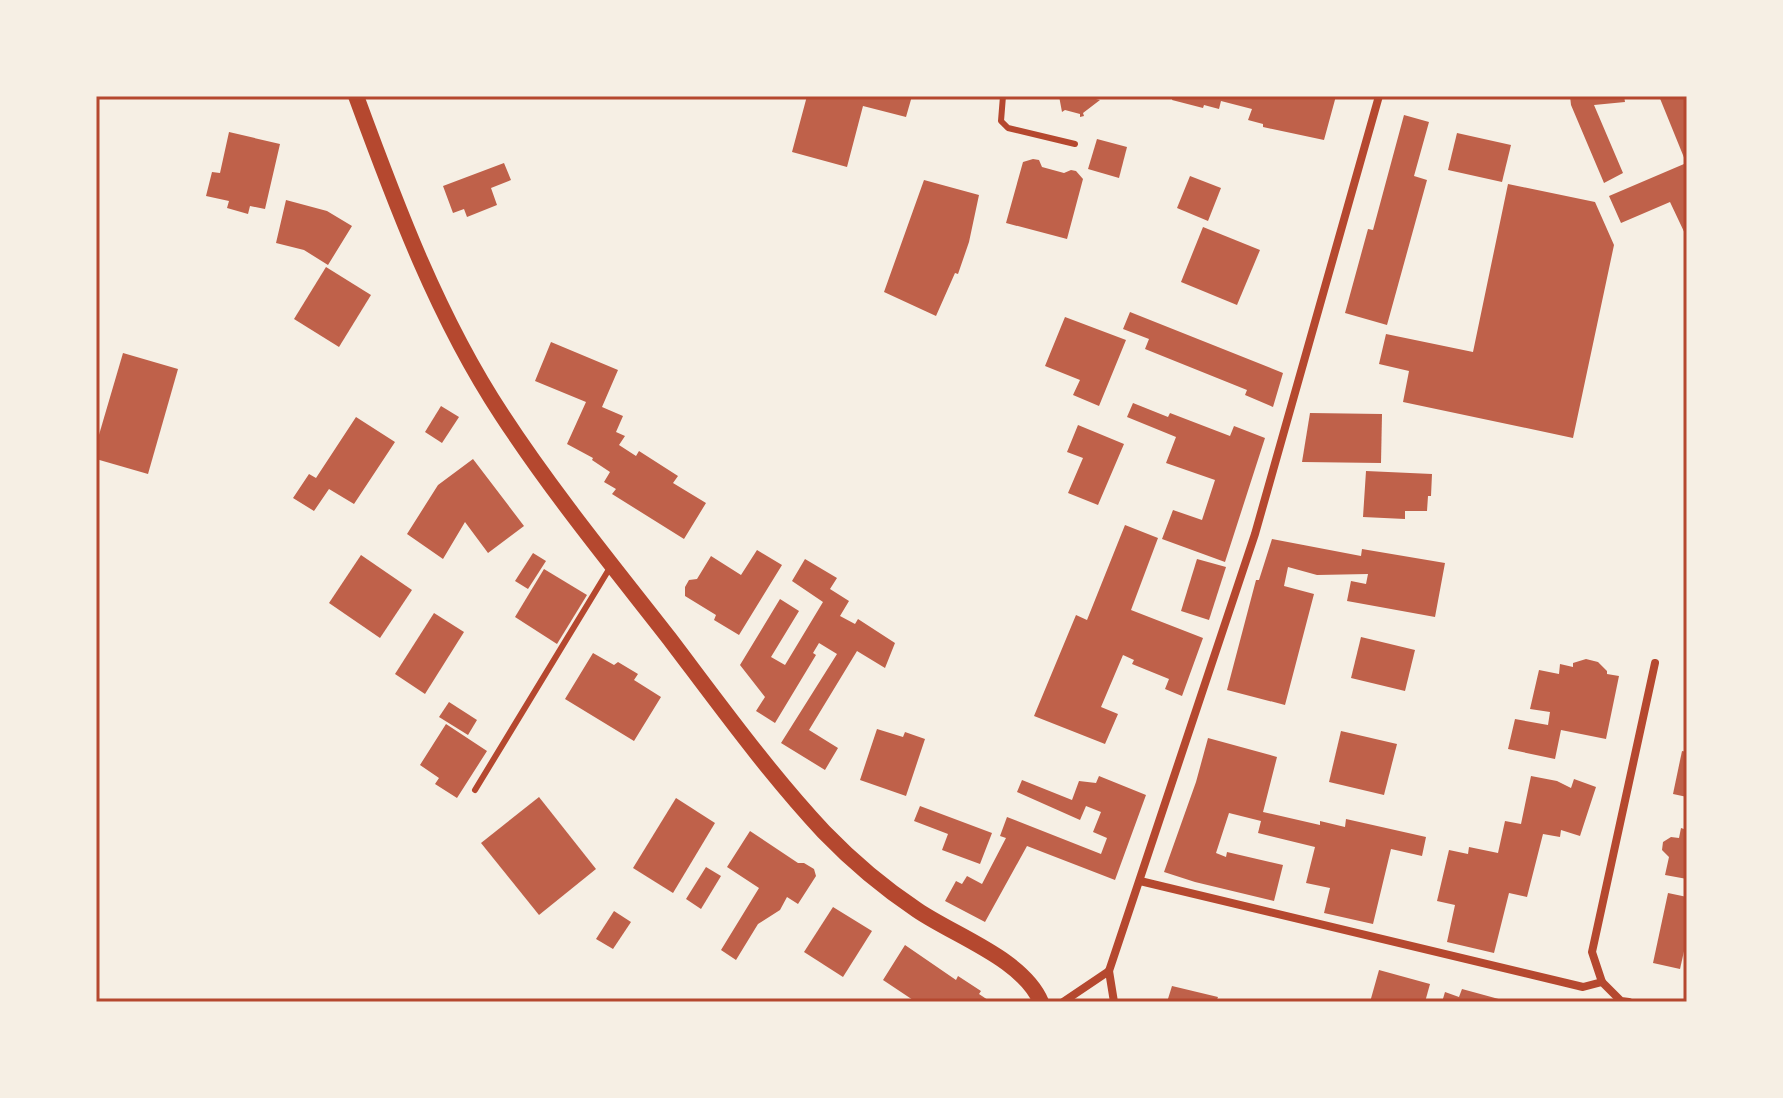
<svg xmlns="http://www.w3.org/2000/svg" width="1783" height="1098" font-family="Karla,sans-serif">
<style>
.building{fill:#bf614a}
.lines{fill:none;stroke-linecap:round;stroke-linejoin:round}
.service{stroke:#b5482f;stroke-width:6}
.minor{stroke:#b5482f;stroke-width:8}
.secondary{stroke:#b5482f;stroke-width:16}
.neatline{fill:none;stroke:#b5482f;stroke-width:3}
</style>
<rect width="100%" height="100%" fill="#f6efe4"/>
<g class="building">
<polygon points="807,96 912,96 906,117 863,106 847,167 792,152"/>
<polygon points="1059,96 1097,96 1096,99 1100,100 1083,113 1084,116 1080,117 1080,114 1065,110 1062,112"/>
<polygon points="1173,96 1336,96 1324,140 1263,127 1263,124 1248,120 1252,109 1221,101 1219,109 1204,105 1203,108 1172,100"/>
<polygon points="1570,96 1624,96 1625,102 1594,105 1623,173 1604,183 1571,105"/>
<polygon points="1659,96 1687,96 1687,165"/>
<polygon points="1404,115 1429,122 1414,176 1427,180 1387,325 1345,313 1368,229 1373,230"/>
<polygon points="229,132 280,144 265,209 250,206 248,214 227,208 229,201 206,196 212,172 220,173"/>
<polygon points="1457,133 1511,145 1502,182 1448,170"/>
<polygon points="1097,139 1127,147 1119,178 1088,169"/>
<polygon points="1033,159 1039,160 1042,167 1064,173 1071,170 1076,171 1083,179 1067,239 1006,223 1023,162"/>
<polygon points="504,163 511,180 491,188 497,205 467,217 464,209 453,213 443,186"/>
<polygon points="1684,164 1687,172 1687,238 1670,202 1621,223 1609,196"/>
<polygon points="1190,176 1221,188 1208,221 1177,208"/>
<polygon points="924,180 979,195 969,242 958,274 955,273 936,316 884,292"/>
<polygon points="1508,184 1595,202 1614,245 1573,438 1403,402 1409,371 1379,364 1386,334 1473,352"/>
<polygon points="286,200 327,211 352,226 328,265 304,250 276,243"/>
<polygon points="1203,227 1260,250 1237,305 1181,282"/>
<polygon points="326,267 371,295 339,347 294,319"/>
<polygon points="1130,312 1283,373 1273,407 1245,395 1247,390 1145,349 1149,339 1123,329"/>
<polygon points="1065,317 1126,340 1099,406 1073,395 1080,380 1045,366"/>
<polygon points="551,342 618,370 602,407 623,416 616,432 625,436 619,445 636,456 639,451 678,476 673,483 706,503 684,539 612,494 616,489 604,482 610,472 592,460 593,458 567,444 586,402 535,381"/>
<polygon points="123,353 178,369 148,474 96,459 96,445"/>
<polygon points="1133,403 1168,417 1170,413 1230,436 1234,426 1265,438 1225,562 1162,539 1173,510 1202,520 1215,480 1166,463 1176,437 1127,417"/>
<polygon points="441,406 459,417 442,443 425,432"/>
<polygon points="1310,413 1382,414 1381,463 1302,462"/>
<polygon points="356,417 395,442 354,504 329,489 314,511 293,498 309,474 316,478"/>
<polygon points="1078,425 1124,444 1098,505 1068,493 1083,458 1067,452"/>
<polygon points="473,459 524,526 488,553 465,522 443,559 407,534 438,485"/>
<polygon points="1366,471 1432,474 1431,496 1428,496 1427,511 1405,511 1405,519 1363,517"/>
<polygon points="1125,525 1158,538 1131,610 1203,638 1182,696 1165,689 1169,679 1132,664 1134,660 1123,655 1101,707 1118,714 1105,744 1034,716 1076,615 1087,620"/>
<polygon points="1272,539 1361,556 1362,549 1445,563 1435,617 1347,601 1351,581 1366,584 1368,574 1317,575 1288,567 1284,586 1314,594 1285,705 1227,690 1256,580 1259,580"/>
<polygon points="757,550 782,565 739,635 714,620 716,615 685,596 685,587 689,580 697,579 711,556 741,575"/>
<polygon points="533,553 546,561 528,589 515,581"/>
<polygon points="361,555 412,590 380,638 329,603"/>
<polygon points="805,559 837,578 830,589 849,601 840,616 855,624 858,619 895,643 885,668 857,651 809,730 838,748 825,770 781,743 837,654 819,643 813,653 816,655 775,723 756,711 765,697 740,665 780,599 799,611 771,657 785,665 823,602 792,581"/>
<polygon points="1197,559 1226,567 1209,620 1181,611"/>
<polygon points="544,569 587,595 557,644 515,617"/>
<polygon points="434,613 464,632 425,694 395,674"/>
<polygon points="1361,637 1415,650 1405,691 1351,678"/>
<polygon points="593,653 614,665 618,662 638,674 634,680 661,697 634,741 565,699"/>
<polygon points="1586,659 1598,662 1607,671 1607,674 1619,676 1606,739 1561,730 1555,759 1508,749 1515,719 1548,725 1550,712 1530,709 1539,670 1559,674 1560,664 1573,667 1573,663"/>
<polygon points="449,702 477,720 468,735 439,717"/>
<polygon points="446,724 487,751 457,798 435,784 439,778 420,765"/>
<polygon points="877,729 903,737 905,732 925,739 906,796 860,780"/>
<polygon points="1341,731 1397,744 1384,795 1329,782"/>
<polygon points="1208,738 1277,757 1263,812 1320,825 1320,821 1345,827 1346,819 1426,837 1422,856 1391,849 1373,924 1324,913 1330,888 1306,883 1315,847 1258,833 1261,821 1229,813 1216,853 1226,857 1227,852 1283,865 1274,901 1195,882 1164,872 1196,782"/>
<polygon points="1682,751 1687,752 1687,797 1673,794"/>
<polygon points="1099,776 1146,795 1115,880 1027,846 985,922 945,901 956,881 962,884 967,876 982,884 1006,838 1000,836 1007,817 1101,854 1107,838 1093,832 1101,812 1086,806 1080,820 1017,792 1022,780 1072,800 1079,781 1096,783"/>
<polygon points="1531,776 1557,781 1571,788 1574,779 1596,787 1580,836 1561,830 1560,837 1543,834 1527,897 1509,893 1494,953 1447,942 1455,905 1437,901 1449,850 1468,854 1469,847 1498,853 1505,821 1521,824"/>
<polygon points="539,797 596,869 539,915 481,843"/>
<polygon points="676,798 715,823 673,893 633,868"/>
<polygon points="920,806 992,833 980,864 942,850 948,834 914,821"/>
<polygon points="1681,828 1687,830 1687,879 1665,875 1669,857 1662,850 1663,842 1671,837 1679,838"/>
<polygon points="750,831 798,863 804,863 814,869 816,876 798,904 787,897 780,910 758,924 736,960 721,950 759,888 727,867"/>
<polygon points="706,867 721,876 701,909 686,899"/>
<polygon points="1668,893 1687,897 1687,938 1680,969 1653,963"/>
<polygon points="833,907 872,931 843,977 804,952"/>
<polygon points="614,911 631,922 613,949 596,939"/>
<polygon points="905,945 956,980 958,976 981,991 979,994 988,1000 986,1002 916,1002 883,980"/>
<polygon points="1379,970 1430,984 1425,1002 1370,1002"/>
<polygon points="1172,986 1218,997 1216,1002 1167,1002"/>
<polygon points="1462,989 1506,1001 1506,1002 1442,1002 1445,992 1459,997"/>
</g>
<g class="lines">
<g class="service">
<polyline points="1003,96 1001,121 1008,128 1075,144"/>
<polyline points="475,790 611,566"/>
</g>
<g class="minor">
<polyline points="1140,881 1583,987 1602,982 1621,1001 1629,1002"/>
<polyline points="1109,971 1114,1002"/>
<polyline points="1602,982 1592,952 1655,663"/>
<polyline points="1063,1002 1109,971 1255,534 1379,96"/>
</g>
<path class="secondary" d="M 356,96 C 396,205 438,318 502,415 C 553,493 612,565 669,638 C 719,704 768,772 824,832 C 852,861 884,888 917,910 C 955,936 1023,959 1041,1002"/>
</g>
<rect width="1783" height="1098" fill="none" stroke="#f6efe4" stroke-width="196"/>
<rect x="98" y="98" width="1587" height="902" class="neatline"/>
</svg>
